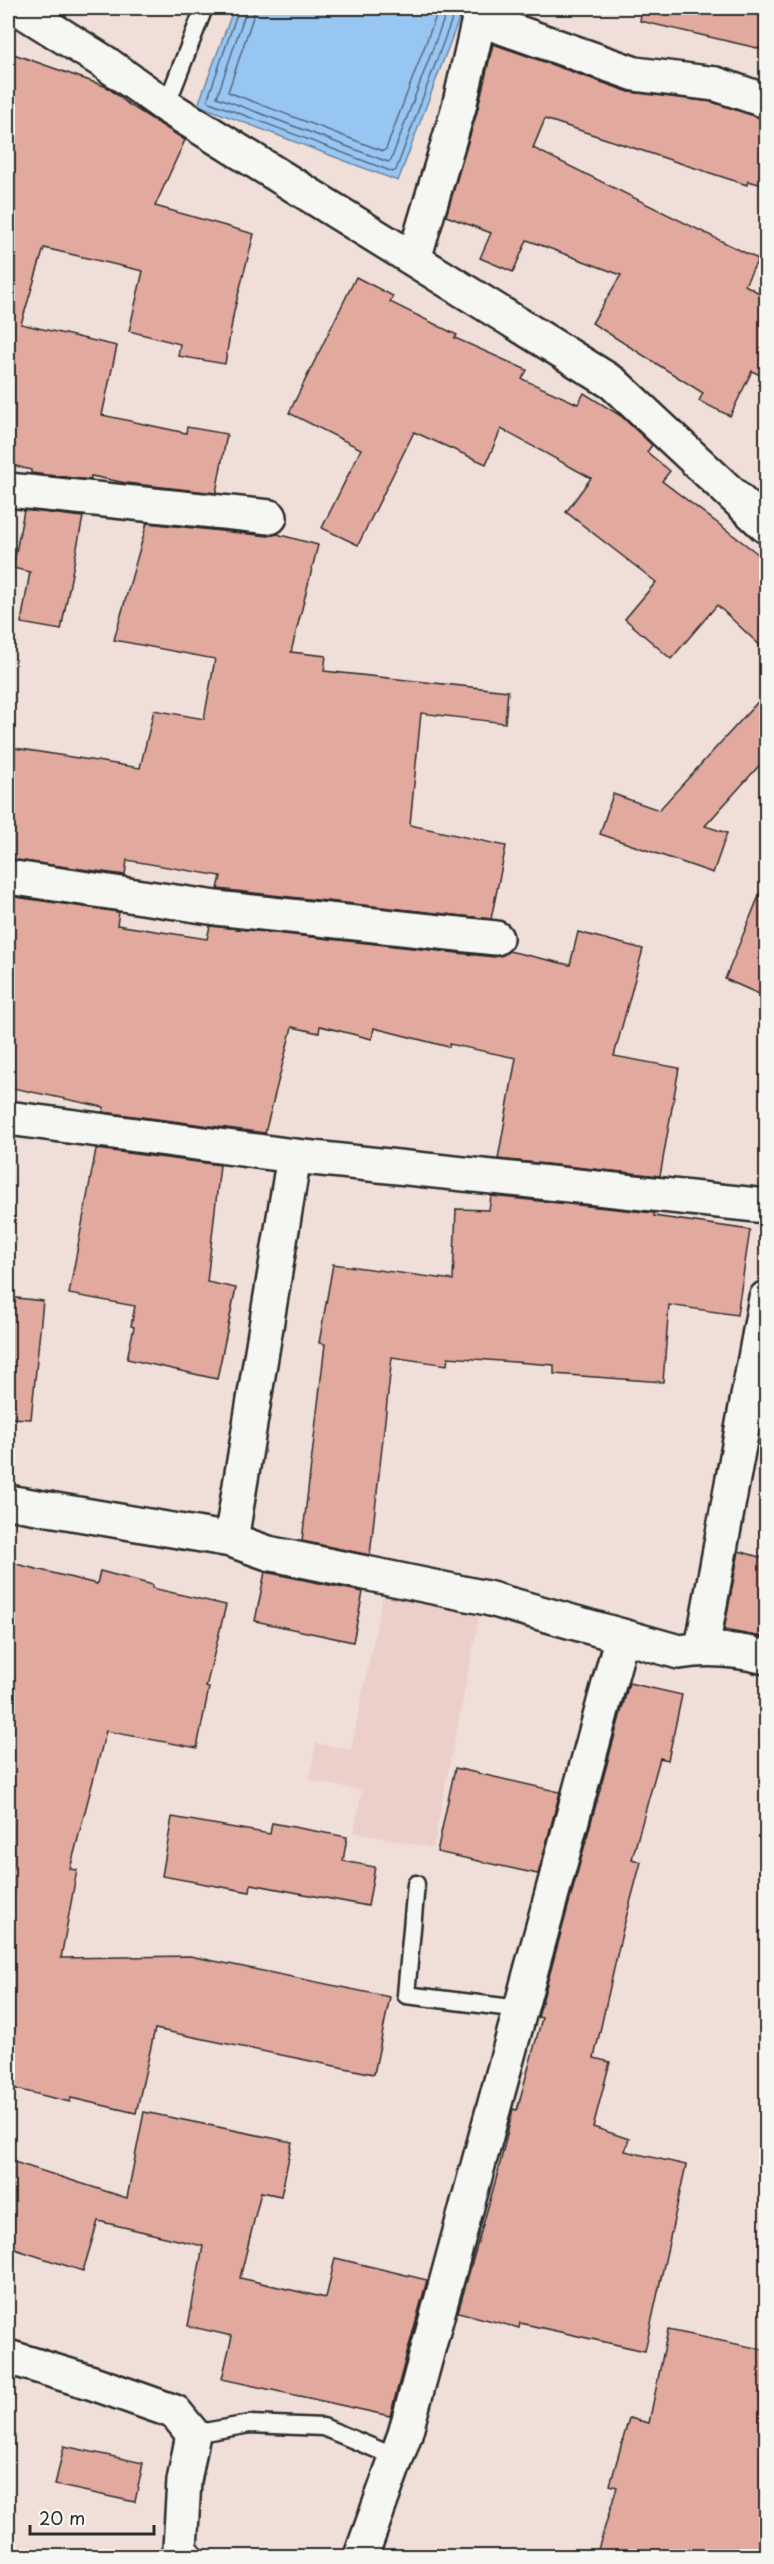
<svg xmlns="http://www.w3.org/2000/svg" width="774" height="2564" font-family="'Playpen Sans',sans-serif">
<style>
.built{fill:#eccfc8}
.water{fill:#98c6f3;stroke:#6c88a3;stroke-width:1.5}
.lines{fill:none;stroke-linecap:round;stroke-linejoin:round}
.shore{stroke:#57697b;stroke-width:1.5}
.building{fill:#e2a99f;stroke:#2b2b2b;stroke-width:1.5}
.service-casing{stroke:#2b2b2b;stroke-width:21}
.minor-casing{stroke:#2b2b2b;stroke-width:38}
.service{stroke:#f6f6f2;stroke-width:16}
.minor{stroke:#f6f6f2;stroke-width:33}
</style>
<rect width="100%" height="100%" fill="#f0dfd9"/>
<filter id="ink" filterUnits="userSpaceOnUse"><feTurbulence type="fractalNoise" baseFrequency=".0167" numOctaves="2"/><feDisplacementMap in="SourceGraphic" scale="12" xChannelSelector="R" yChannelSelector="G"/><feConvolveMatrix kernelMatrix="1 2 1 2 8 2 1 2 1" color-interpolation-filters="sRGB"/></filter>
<g filter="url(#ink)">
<polygon class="built" points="383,1594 480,1614 433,1848 354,1832 362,1791 309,1780 316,1743 351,1750"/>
<polygon class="water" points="234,8 463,8 398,181 198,105"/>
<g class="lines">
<g class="shore">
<polyline points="239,8 207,101 393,172 396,170 456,8"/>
<polyline points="247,8 217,97 388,162 391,160 448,8"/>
<polyline points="256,8 228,92 383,151 386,149 439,8"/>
</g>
</g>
<g class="building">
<polygon points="642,8 766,8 766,50 640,21"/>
<polygon points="493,44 629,92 712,102 766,119 766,186 748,181 747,185 545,119 533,148 758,259 745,285 766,297 766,378 752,371 730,416 699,401 703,393 592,323 621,275 527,240 513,272 480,258 491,233 446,216 477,112"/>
<polygon points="8,52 107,87 128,104 185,140 155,206 254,234 234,311 225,364 178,356 180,344 129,331 143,271 44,248 21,324 117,346 102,415 186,433 187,427 227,434 216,493 126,483 91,476 90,480 31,473 31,470 8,464"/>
<polygon points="356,277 393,296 390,302 457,335 455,338 527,370 522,379 578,404 584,393 621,416 652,445 647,452 670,471 662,481 766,560 766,651 717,605 671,659 625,619 656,582 566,512 591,478 501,429 486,464 414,432 358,545 322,528 361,449 289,413"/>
<polygon points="24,510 83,517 61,630 21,623 30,572 13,568"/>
<polygon points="147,523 268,536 277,534 318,545 291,652 326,656 324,671 508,691 505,723 421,713 410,825 506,846 491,919 218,889 221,876 127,860 125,875 8,859 8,747 140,768 154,710 204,719 215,659 114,640"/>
<polygon points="766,693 766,758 705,826 727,833 713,873 600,834 613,794 659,810"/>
<polygon points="765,881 766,881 766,997 725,979"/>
<polygon points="8,896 119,912 117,925 207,939 210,926 494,957 503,955 509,951 570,965 578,932 643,949 614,1056 679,1068 660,1176 498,1159 516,1058 450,1044 449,1047 374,1028 372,1039 320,1026 319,1033 292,1027 265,1133 103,1112 104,1107 8,1087"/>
<polygon points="96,1149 220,1165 207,1282 236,1288 217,1379 127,1359 134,1327 131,1326 135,1306 69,1294"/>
<polygon points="491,1196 654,1213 654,1216 750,1230 737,1315 669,1305 663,1382 554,1374 554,1365 448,1357 447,1365 392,1357 370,1555 302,1541 325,1344 319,1343 333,1264 453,1280 456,1209 489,1210"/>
<polygon points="8,1297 43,1301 31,1419 8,1418"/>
<polygon points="739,1551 766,1559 766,1620 762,1637 724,1630"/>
<polygon points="8,1562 97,1584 100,1571 153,1585 152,1588 226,1605 206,1687 209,1688 197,1748 106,1731 70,1869 77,1870 61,1958 190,1956 390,1997 374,2074 155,2029 136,2113 71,2098 70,2102 8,2087"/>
<polygon points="265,1572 363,1592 353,1642 255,1621"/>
<polygon points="629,1683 682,1695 668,1760 660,1758 632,1859 641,1862 622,1933 594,2058 610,2062 593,2127 629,2139 625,2151 686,2165 645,2351 520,2323 519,2328 458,2312 498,2172 513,2109 517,2110 542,2018 538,2017"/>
<polygon points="455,1768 560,1792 538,1874 437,1852"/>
<polygon points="172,1817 270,1834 272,1823 347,1837 343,1861 375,1867 368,1906 251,1884 250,1892 162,1876"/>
<polygon points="144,2112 292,2142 281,2196 261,2192 240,2278 326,2298 335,2258 427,2280 390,2416 222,2379 232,2336 188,2326 203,2246 98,2221 83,2271 8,2247 8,2160 127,2198"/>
<polygon points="668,2330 766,2350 766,2556 596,2556 617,2487 610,2485 629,2418 649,2423"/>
<polygon points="64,2446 143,2463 135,2502 55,2485"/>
</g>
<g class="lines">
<g class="service-casing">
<g id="service">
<polyline points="166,106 204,8"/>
<polyline points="416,1884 406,1995 520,2009"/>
<polyline points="193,2434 250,2424 323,2427 398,2458"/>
</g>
</g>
<g class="minor-casing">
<g id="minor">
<polyline points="18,8 104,62 166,106 613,383 766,526"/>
<polyline points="479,19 635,74 716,84 766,101"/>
<polyline points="414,259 459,107 479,19 485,8"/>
<polyline points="8,490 270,517"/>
<polyline points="8,877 216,908 496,938"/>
<polyline points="8,1118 294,1156 231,1540"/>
<polyline points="294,1156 766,1206"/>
<path d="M8 1502 231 1540 268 1553 487 1598 679 1652C709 1647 738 1650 766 1657"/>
<polyline points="702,1648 766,1298"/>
<polyline points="8,2357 93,2383 175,2412 193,2434 184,2481 180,2548 185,2556"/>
<polyline points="361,2556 405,2434 622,1636"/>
</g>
</g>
<use href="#service" class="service"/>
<use href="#minor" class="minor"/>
</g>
</g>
<rect width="774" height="2564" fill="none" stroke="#f6f6f2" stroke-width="30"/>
<rect x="15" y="15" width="744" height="2534" fill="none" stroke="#2b2b2b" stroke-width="2" filter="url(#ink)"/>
<path d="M30 2525v9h124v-9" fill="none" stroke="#2b2b2b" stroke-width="3"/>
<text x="39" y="2525" font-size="18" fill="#2b2b2b" stroke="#f6f6f2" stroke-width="4.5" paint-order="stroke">20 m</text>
</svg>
